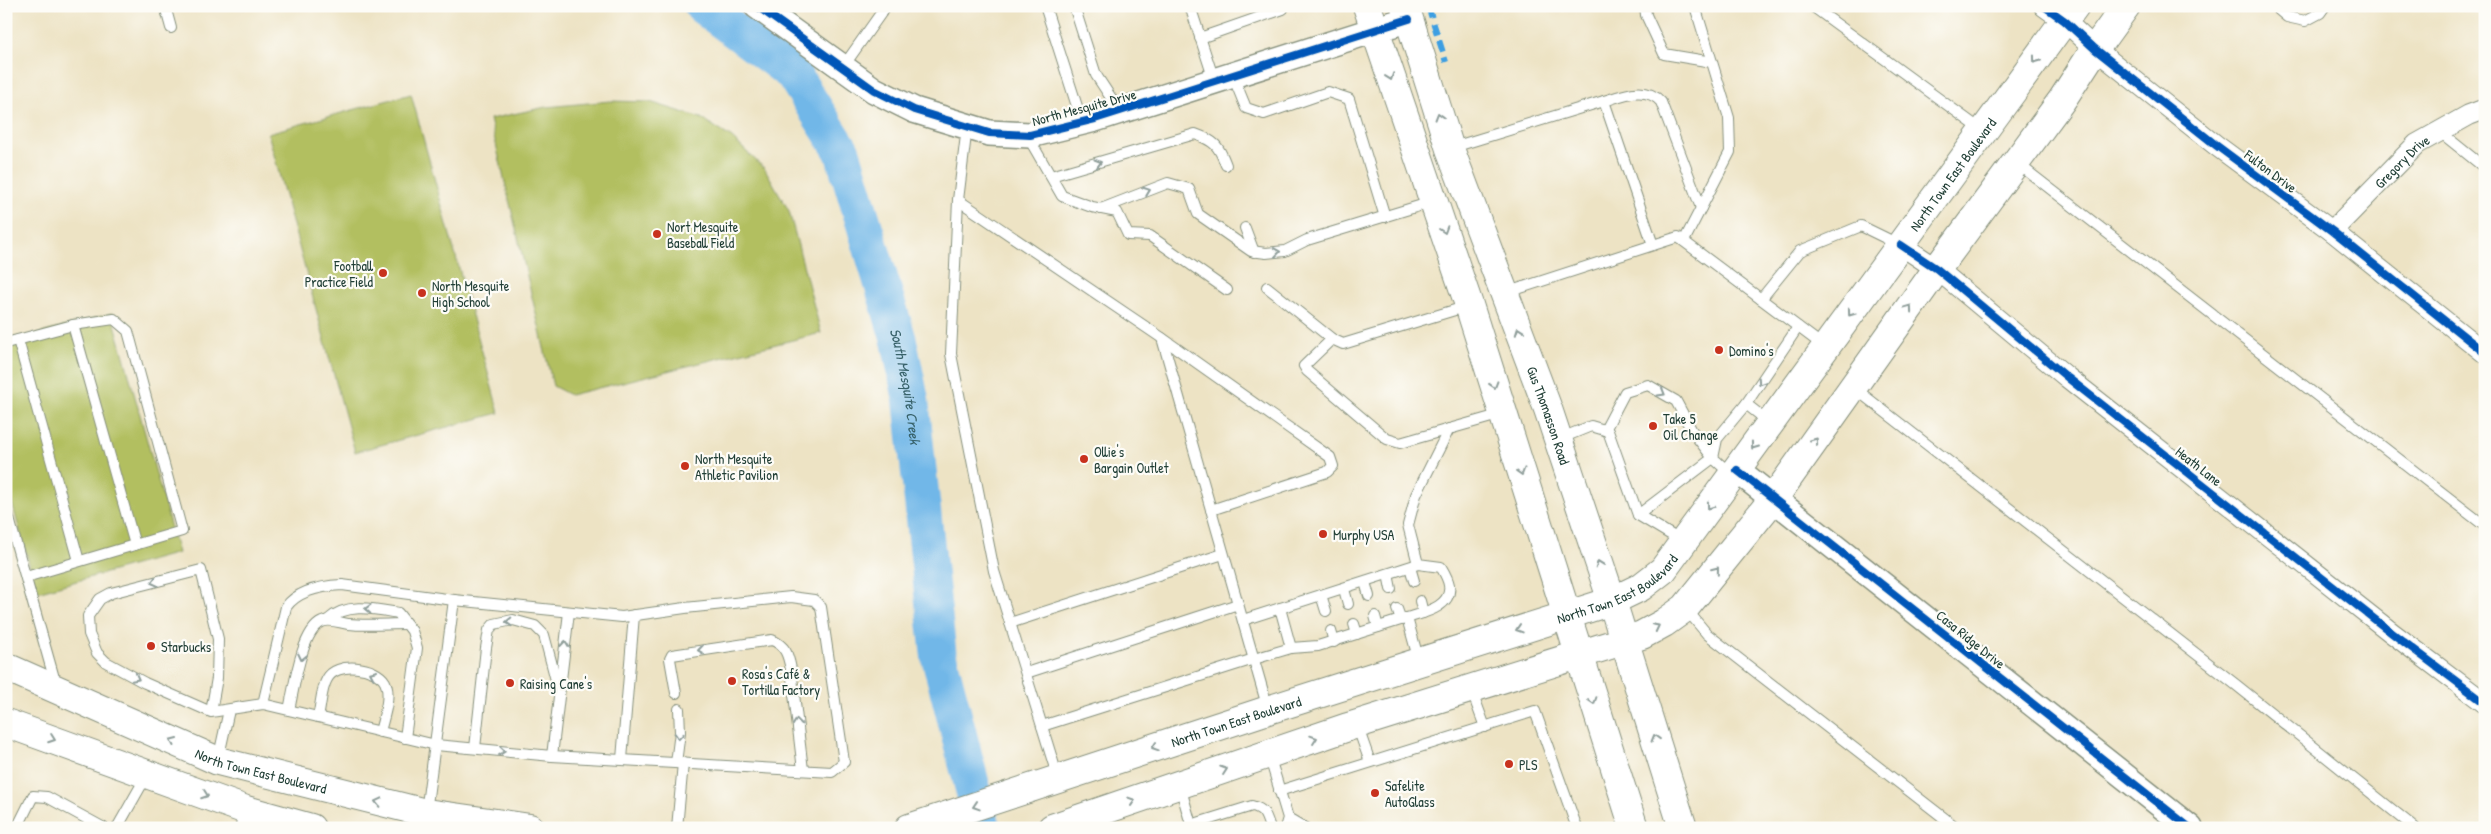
<svg xmlns="http://www.w3.org/2000/svg" width="2491" height="834" font-family="'Patrick Hand',sans-serif">
<style>
.green{fill:#b2bf61;stroke:#687e4a}
.lines{fill:none;stroke-linecap:round;stroke-linejoin:round}
.river{stroke:#71b7e8;stroke-width:36}
.service-casing{stroke:#86907c;stroke-width:12}
.minor-casing{stroke:#86907c;stroke-width:22}
.tertiary-casing{stroke:#86907c;stroke-width:28}
.secondary-casing{stroke:#86907c;stroke-width:30}
.service{stroke:#fff;stroke-width:10}
.minor{stroke:#fff;stroke-width:20}
.tertiary{stroke:#fff;stroke-width:25}
.secondary{stroke:#fff;stroke-width:28}
.quiet{stroke:#3c9ee2;stroke-width:6;stroke-dasharray:12 6;stroke-linecap:butt}
.cycleway-casing{stroke:#fdfcf7;stroke-width:11}
.cycleway{stroke:#0057b8;stroke-width:8}
.oneway{stroke:#8f9e9a}
.poi-dot{fill:#c8321e;stroke:#fdfcf7;stroke-width:2}
.labels{text-anchor:middle;dominant-baseline:central;stroke-width:4.5;stroke-linejoin:round;paint-order:stroke}
.street-label{font-size:14px;fill:#1f3d34;stroke:#fdfcf7}
.poi-label{font-size:14px;fill:#1f3d34;stroke:#fdfcf7;text-anchor:start}
.water-label{font-size:15px;font-style:italic;fill:#38626a;stroke:#fdfcf7}
</style>
<rect width="100%" height="100%" fill="#fdfcf7"/>
<filter id="ink" filterUnits="userSpaceOnUse"><feTurbulence type="fractalNoise" baseFrequency=".02" numOctaves="2"/><feDisplacementMap in="SourceGraphic" scale="10" xChannelSelector="R" yChannelSelector="G"/><feConvolveMatrix kernelMatrix="1 2 1 2 8 2 1 2 1" color-interpolation-filters="sRGB"/></filter>
<filter id="wash" filterUnits="userSpaceOnUse"><feTurbulence type="fractalNoise" baseFrequency=".0096" numOctaves="4" result="noise"/><feDisplacementMap in="SourceGraphic" scale="20" xChannelSelector="R" yChannelSelector="G"/><feGaussianBlur stdDeviation="1.12" result="paint"/><feColorMatrix in="noise" values="0 0 0 0 0 0 0 0 0 0 0 0 0 0 0 0 0 1.4 0 .05"/><feComposite in="paint" operator="in"/></filter>
<g filter="url(#wash)">
<rect width="100%" height="100%" fill="#ede3c4"/>
<g class="green">
<polygon points="411,94 499,413 355,452 268,133"/>
<polygon points="610,101 650,102 701,118 732,138 765,169 789,211 821,333 570,395 553,386 490,119 546,107"/>
<polygon points="112,313 178,553 37,592 6,482 6,343"/>
</g>
<g class="lines">
<path class="river" id="s1" d="M702 6 793 74 842 151 899 341 911 400 939 657 983 828"/>
</g>
</g>
<g filter="url(#ink)">
<g class="lines">
<g class="service-casing">
<g id="service">
<polyline points="165,6 171,28"/>
<polyline points="1045,6 1082,122"/>
<polyline points="1074,6 1096,75 1119,110"/>
<polyline points="1190,6 1214,80"/>
<polyline points="1645,6 1646,15 1664,54 1712,62"/>
<polyline points="1812,6 1983,131"/>
<polyline points="2274,6 2287,17 2305,21 2320,13 2325,6"/>
<polyline points="1200,38 1283,9 1284,6"/>
<polyline points="843,67 886,6"/>
<polyline points="1233,76 1246,108 1264,114 1328,92 1349,99 1385,217"/>
<path d="M1604 101C1623 95 1646 85 1661 102L1701 208"/>
<polyline points="967,127 958,200 1162,338 1330,457 1333,466 1327,472 1211,510"/>
<polyline points="2439,131 2485,168"/>
<polyline points="1027,135 1062,196 1092,207 1117,212 1128,235 1150,236 1227,290"/>
<polyline points="1450,148 1604,101 1653,245"/>
<polyline points="2017,163 2485,526"/>
<path d="M1051 176 1195 134C1215 141 1219 146 1226 165"/>
<polyline points="958,200 951,354 994,571 1058,778"/>
<polyline points="1101,209 1168,183 1189,189 1198,214 1251,251 1266,253 1285,251 1307,240 1432,202"/>
<polyline points="1245,228 1254,252"/>
<polyline points="1684,241 1730,152 1729,118 1695,6"/>
<polyline points="1267,287 1332,339 1343,344 1468,306"/>
<polyline points="1505,293 1678,237 1825,347"/>
<polyline points="1761,299 1800,251 1861,226 1900,245"/>
<polyline points="73,325 135,545"/>
<polyline points="1162,338 1268,709"/>
<polyline points="1332,339 1304,366 1307,371 1387,439 1400,443 1502,414"/>
<polyline points="18,340 79,561"/>
<polyline points="6,343 73,325 114,319 128,331 182,531 26,577"/>
<polyline points="1853,387 2235,684 2415,828"/>
<polyline points="1746,404 1769,422"/>
<polyline points="1605,430 1625,392 1648,385 1676,401 1692,431 1713,458 1638,515"/>
<polyline points="1559,439 1591,426 1608,431 1638,515 1683,542"/>
<polyline points="1732,475 1713,458 1717,439 1746,404 1798,327"/>
<polyline points="6,508 56,685"/>
<polyline points="1410,567 1414,581"/>
<polyline points="1388,574 1391,589"/>
<polyline points="1365,582 1369,596"/>
<polyline points="1344,589 1348,604"/>
<polyline points="1321,595 1326,611"/>
<polyline points="1420,601 1423,613"/>
<polyline points="1280,608 1291,648"/>
<polyline points="1397,609 1401,620"/>
<polyline points="1686,609 1707,634 1957,828"/>
<polyline points="1375,616 1378,627"/>
<path d="M1407 618C1422 613 1453 607 1449 585 1448 579 1444 572 1441 567L1418 564 1408 525 1416 495 1449 429"/>
<path d="M328 620C347 602 375 609 398 613L412 631 417 648 405 738"/>
<polyline points="1243,620 1418,564"/>
<polyline points="1010,623 1223,554"/>
<polyline points="1354,624 1357,634"/>
<polyline points="1331,631 1334,642"/>
<polyline points="1026,673 1238,604"/>
<polyline points="1471,689 1485,727"/>
<path d="M676 693 670 659 672 655 772 640C786 646 788 655 791 669L803 770"/>
<path d="M263 704 286 607C298 590 322 586 342 585L454 600"/>
<path d="M289 710C294 689 301 631 322 622 330 618 340 623 348 624 367 626 387 624 406 624"/>
<polyline points="211,712 217,678 218,639 201,570 111,593 100,599 88,616 89,634 97,653 106,662 145,683 211,712 263,704 436,745 552,756 569,612"/>
<path d="M318 717C321 706 321 689 327 679 336 661 376 666 385 682 392 696 383 718 380 732"/>
<polyline points="1357,725 1370,762"/>
<polyline points="1042,726 1254,659 1291,648 1318,646 1407,618 1419,661"/>
<polyline points="475,748 486,648 489,630 494,624 513,620 535,626 544,635 557,684"/>
<polyline points="1269,755 1288,818 1285,828"/>
<polyline points="622,759 634,615"/>
<polyline points="218,760 229,710"/>
<polyline points="676,763 680,732 679,709"/>
<polyline points="1180,786 1192,828"/>
<polyline points="1279,791 1535,711 1577,828"/>
<polyline points="426,812 454,600 622,617 685,608 791,597 814,600 821,607 842,748 844,762 832,772 552,756"/>
<polyline points="1288,818 1305,828"/>
<path d="M1191 825 1252 806C1265 809 1266 816 1270 828"/>
<polyline points="17,828 33,796 47,797 104,828"/>
<polyline points="117,828 147,775"/>
<polyline points="240,828 246,811"/>
<polyline points="677,828 683,763"/>
</g>
</g>
<g class="minor-casing">
<g id="minor">
<polyline points="2044,6 2065,21 2095,49 2217,146 2332,231 2485,353"/>
<path id="s2" d="M2332 231 2417 144 2469 115 2485 109"/>
<polyline points="1901,245 1937,269 2068,378 2392,633 2485,703"/>
</g>
</g>
<g class="tertiary-casing">
<g id="tertiary">
<polyline points="757,6 874,90 914,110 989,133 1030,135 1095,119 1409,19"/>
<polyline points="1737,470 2190,828"/>
</g>
</g>
<g class="secondary-casing">
<g id="secondary">
<polyline points="1367,6 1469,305 1634,828"/>
<path id="s3" d="M1405 6 1450 149 1548 409 1612 601 1683 828"/>
<path id="s4" d="M6 667 218 761 426 813 530 828"/>
<polyline points="6,723 246,810 311,828"/>
<path id="s5" d="M909 828 1268 710 1612 601 1641 587 1663 570 2075 6"/>
<polyline points="1052,828 1348,727 1642,635 1664,623 1685,608 1774,498 1937,269 2062,100 2095,49 2126,6"/>
</g>
</g>
<use href="#service" class="service"/>
<use href="#minor" class="minor"/>
<use href="#tertiary" class="tertiary"/>
<use href="#secondary" class="secondary"/>
<polyline class="quiet" points="1428,6 1446,62"/>
<g class="cycleway-casing">
<g id="cycleway">
<polyline points="757,6 874,90 914,110 989,133 1030,135 1095,119 1409,19"/>
<polyline points="2044,6 2065,21 2095,49 2217,146 2332,231 2485,353"/>
<polyline points="1901,245 1937,269 2068,378 2392,633 2485,703"/>
<polyline points="1737,470 2190,828"/>
</g>
</g>
<use href="#cycleway" class="cycleway"/>
</g>
<defs><path id="oneway-chevron" d="M-2-3.5L2.5 0L-2 3.5" fill="none" stroke-width="1.6" stroke-linecap="round" stroke-linejoin="round" transform="scale(1.25)"/></defs>
<g class="oneway">
<use href="#oneway-chevron" transform="translate(2036 60) rotate(126)"/>
<use href="#oneway-chevron" transform="translate(1390 77) rotate(70)"/>
<use href="#oneway-chevron" transform="translate(1439 116) rotate(-107)"/>
<use href="#oneway-chevron" transform="translate(1098 163) rotate(-16)"/>
<use href="#oneway-chevron" transform="translate(1147 191) rotate(-21)"/>
<use href="#oneway-chevron" transform="translate(1444 230) rotate(72)"/>
<use href="#oneway-chevron" transform="translate(1277 252) rotate(-8)"/>
<use href="#oneway-chevron" transform="translate(1909 308) rotate(-55)"/>
<use href="#oneway-chevron" transform="translate(1851 313) rotate(126)"/>
<use href="#oneway-chevron" transform="translate(1519 331) rotate(-110)"/>
<use href="#oneway-chevron" transform="translate(1761 382) rotate(124)"/>
<use href="#oneway-chevron" transform="translate(1494 385) rotate(73)"/>
<use href="#oneway-chevron" transform="translate(1662 393) rotate(30)"/>
<use href="#oneway-chevron" transform="translate(1815 441) rotate(-55)"/>
<use href="#oneway-chevron" transform="translate(1754 446) rotate(126)"/>
<use href="#oneway-chevron" transform="translate(1521 472) rotate(73)"/>
<use href="#oneway-chevron" transform="translate(1710 506) rotate(126)"/>
<use href="#oneway-chevron" transform="translate(1599 564) rotate(-109)"/>
<use href="#oneway-chevron" transform="translate(1716 570) rotate(-51)"/>
<use href="#oneway-chevron" transform="translate(154 582) rotate(166)"/>
<use href="#oneway-chevron" transform="translate(368 609) rotate(-178)"/>
<use href="#oneway-chevron" transform="translate(509 622) rotate(178)"/>
<use href="#oneway-chevron" transform="translate(1656 627) rotate(-27)"/>
<use href="#oneway-chevron" transform="translate(1519 629) rotate(162)"/>
<use href="#oneway-chevron" transform="translate(565 644) rotate(-83)"/>
<use href="#oneway-chevron" transform="translate(701 650) rotate(172)"/>
<use href="#oneway-chevron" transform="translate(302 657) rotate(103)"/>
<use href="#oneway-chevron" transform="translate(373 674) rotate(-156)"/>
<use href="#oneway-chevron" transform="translate(136 678) rotate(28)"/>
<use href="#oneway-chevron" transform="translate(1593 701) rotate(72)"/>
<use href="#oneway-chevron" transform="translate(797 722) rotate(-97)"/>
<use href="#oneway-chevron" transform="translate(679 736) rotate(94)"/>
<use href="#oneway-chevron" transform="translate(1655 738) rotate(-107)"/>
<use href="#oneway-chevron" transform="translate(52 739) rotate(20)"/>
<use href="#oneway-chevron" transform="translate(1314 739) rotate(-19)"/>
<use href="#oneway-chevron" transform="translate(173 741) rotate(-156)"/>
<use href="#oneway-chevron" transform="translate(1155 747) rotate(162)"/>
<use href="#oneway-chevron" transform="translate(502 751) rotate(6)"/>
<use href="#oneway-chevron" transform="translate(1224 770) rotate(-19)"/>
<use href="#oneway-chevron" transform="translate(205 795) rotate(20)"/>
<use href="#oneway-chevron" transform="translate(1132 801) rotate(-18)"/>
<use href="#oneway-chevron" transform="translate(378 802) rotate(-167)"/>
<use href="#oneway-chevron" transform="translate(976 806) rotate(162)"/>
</g>
</g>
<g class="poi-dot">
<circle cx="657" cy="234" r="5"/>
<circle cx="383" cy="273" r="5"/>
<circle cx="422" cy="293" r="5"/>
<circle cx="1719" cy="350" r="5"/>
<circle cx="1653" cy="426" r="5"/>
<circle cx="1084" cy="459" r="5"/>
<circle cx="685" cy="466" r="5"/>
<circle cx="1323" cy="534" r="5"/>
<circle cx="151" cy="646" r="5"/>
<circle cx="732" cy="681" r="5"/>
<circle cx="510" cy="683" r="5"/>
<circle cx="1509" cy="764" r="5"/>
<circle cx="1375" cy="793" r="5"/>
</g>
<g class="labels">
<g class="street-label">
<text transform="translate(1084 107) rotate(-15)">North Mesquite Drive</text>
<text stroke="none"><textPath href="#s2" startOffset="99">Gregory Drive</textPath></text>
<text transform="translate(2271 171) rotate(37)">Fulton Drive</text>
<text stroke="none"><textPath href="#s5" startOffset="1289">North Town East Boulevard</textPath></text>
<text stroke="none"><textPath href="#s3" startOffset="434">Gus Thomasson Road</textPath></text>
<text transform="translate(2199 466) rotate(38)">Heath Lane</text>
<text stroke="none"><textPath href="#s5" startOffset="749">North Town East Boulevard</textPath></text>
<text transform="translate(1971 639) rotate(39)">Casa Ridge Drive</text>
<text stroke="none"><textPath href="#s5" startOffset="344">North Town East Boulevard</textPath></text>
<text stroke="none"><textPath href="#s4" startOffset="276">North Town East Boulevard</textPath></text>
</g>
<g class="poi-label">
<text x="667" y="226">Nort Mesquite<tspan x="667" dy="16">Baseball Field</tspan></text>
<text x="373" y="265" text-anchor="end">Football<tspan x="373" dy="16">Practice Field</tspan></text>
<text x="432" y="285">North Mesquite<tspan x="432" dy="16">High School</tspan></text>
<text x="1729" y="350">Domino's</text>
<text x="1663" y="418">Take 5<tspan x="1663" dy="16">Oil Change</tspan></text>
<text x="1094" y="451">Ollie's<tspan x="1094" dy="16">Bargain Outlet</tspan></text>
<text x="695" y="458">North Mesquite<tspan x="695" dy="16">Athletic Pavilion</tspan></text>
<text x="1333" y="534">Murphy USA</text>
<text x="161" y="646">Starbucks</text>
<text x="742" y="673">Rosa's Café &amp;<tspan x="742" dy="16">Tortilla Factory</tspan></text>
<text x="520" y="683">Raising Cane's</text>
<text x="1519" y="764">PLS</text>
<text x="1385" y="785">Safelite<tspan x="1385" dy="16">AutoGlass</tspan></text>
</g>
<g class="water-label">
<text stroke="none"><textPath href="#s1" startOffset="449">South Mesquite Creek</textPath></text>
</g>
</g>
<rect width="2491" height="834" fill="none" stroke="#fdfcf7" stroke-width="25"/>
</svg>
